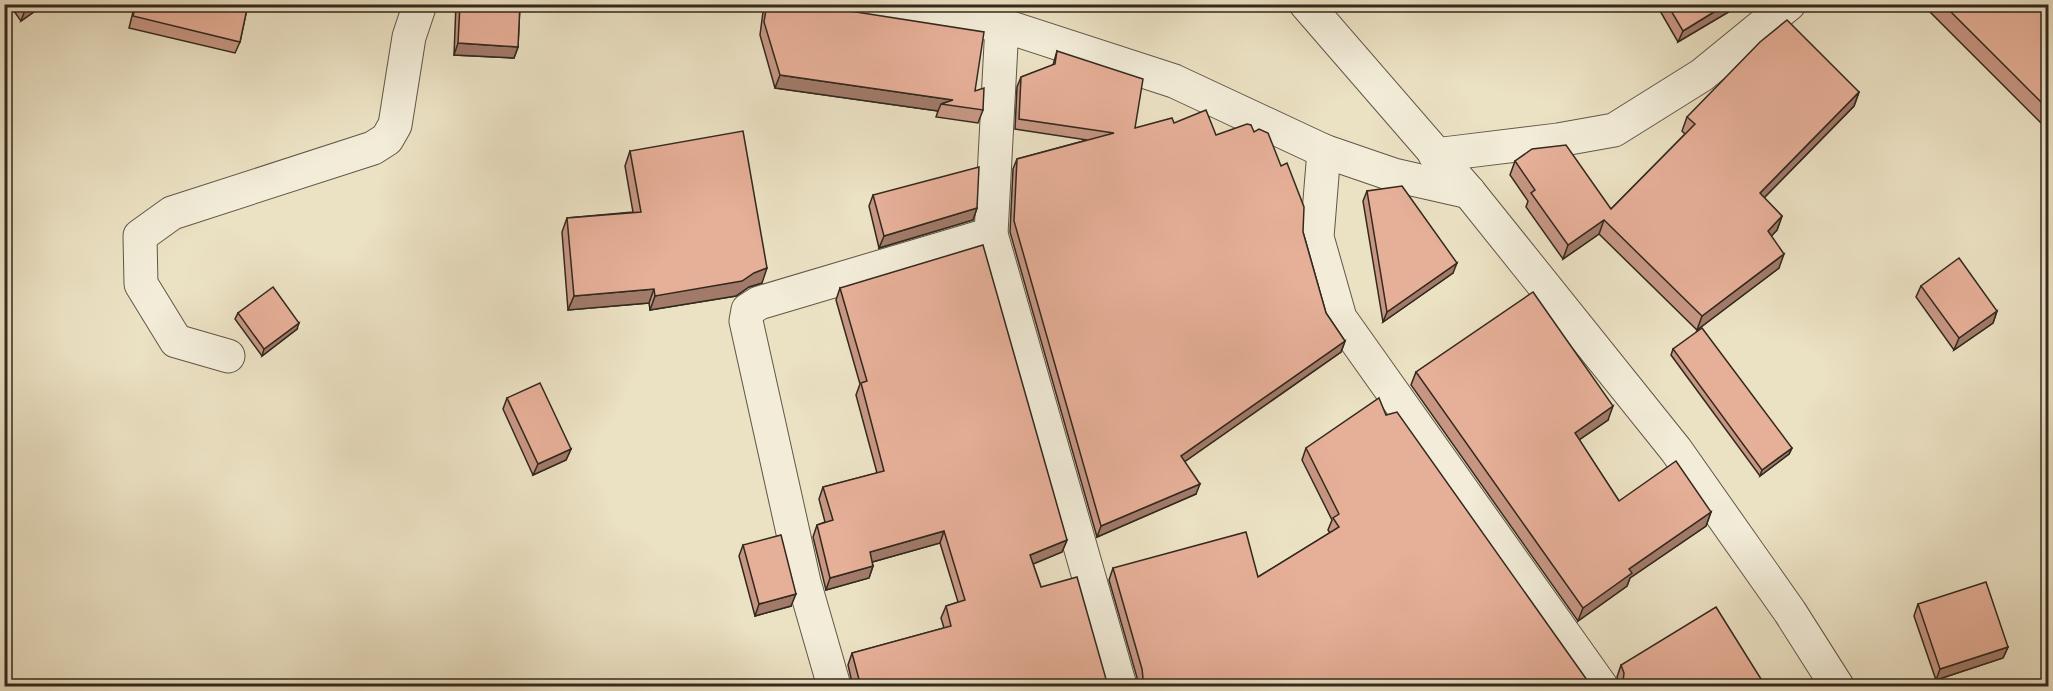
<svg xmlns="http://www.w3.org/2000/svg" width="2053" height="691" font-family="'IM FELL Double Pica',serif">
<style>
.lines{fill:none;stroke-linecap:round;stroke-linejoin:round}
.minor-casing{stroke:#615747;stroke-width:35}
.minor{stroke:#f2ecd8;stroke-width:33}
.wall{fill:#c69683;stroke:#33291e;stroke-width:1.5}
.shaded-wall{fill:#a17a6a;stroke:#33291e;stroke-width:1.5}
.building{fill:#e6af98;stroke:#33291e;stroke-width:1.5}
</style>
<rect width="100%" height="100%" fill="#ebe1c3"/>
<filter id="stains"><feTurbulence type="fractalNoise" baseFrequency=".00333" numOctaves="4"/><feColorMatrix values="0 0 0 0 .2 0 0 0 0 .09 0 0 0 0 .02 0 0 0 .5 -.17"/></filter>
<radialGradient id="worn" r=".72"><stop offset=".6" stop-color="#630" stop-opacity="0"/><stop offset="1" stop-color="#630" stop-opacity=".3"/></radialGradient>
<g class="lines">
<g class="minor-casing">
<g id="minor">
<polyline points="835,4 1002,25 1174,81 1324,151 1394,175 1469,192"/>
<polyline points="1306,4 1469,192 1676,450 1790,612 1837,686"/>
<polyline points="1002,25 991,234 1120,686"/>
<polyline points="1324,151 1317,237 1340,318 1601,686"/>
<polyline points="1435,155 1558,140 1614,130 1702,75 1789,4"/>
<polyline points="228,356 176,341 141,284 140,236 172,213 373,148 387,139 395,125 409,37 420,4"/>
<polyline points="834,686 804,582 746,321 748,310 759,303 991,234"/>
</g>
</g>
<use href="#minor" class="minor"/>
</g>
<g class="wall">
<polygon points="9,4 45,4 21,21"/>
<polygon points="135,4 248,4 240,42 235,53 129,28"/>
<polygon points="456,4 520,4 518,47 514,58 454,55"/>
<polygon points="764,4 827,4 975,91 983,110 978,123 936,117 938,111 775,88 760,35"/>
<polygon points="1656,4 1742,4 1678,42"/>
<polygon points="1922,4 2049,4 2049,131"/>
<polygon points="1057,51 1135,128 1174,123 1216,135 1303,232 1326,313 1345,341 1341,352 1184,462 1196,494 1097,537 1010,232 1013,169 1017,159 1087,140 1015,129 1017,87 1021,77 1053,65"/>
<polygon points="1859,92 1854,106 1764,198 1782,216 1777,230 1771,236 1779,268 1697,330 1599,234 1563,259 1526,207 1528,201 1510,175 1515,161 1611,209 1685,134 1682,131 1687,117"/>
<polygon points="630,151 762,283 749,287 736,296 650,310 649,303 568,310 562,232 567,218 633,212 625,166"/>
<polygon points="1367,191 1453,273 1383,322 1363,201"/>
<polygon points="873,195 977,208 973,220 879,248 869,206"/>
<polygon points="1921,286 1997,311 1993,323 1954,350 1916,297"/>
<polygon points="840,288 1067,540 1062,552 1033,564 1041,587 1111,687 853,687 848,665 852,653 944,628 941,618 946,606 958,602 940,543 872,562 873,566 869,578 826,590 813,537 817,525 825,522 819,499 823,487 877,473 856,395 860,384 836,300"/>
<polygon points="238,313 297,329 262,356 235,319"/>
<polygon points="1673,349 1792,448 1789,454 1760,476 1671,355"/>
<polygon points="1416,372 1608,420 1579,440 1619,501 1711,512 1706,526 1630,578 1627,586 1578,621 1411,385"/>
<polygon points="507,398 571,449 566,460 533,475 503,409"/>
<polygon points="1386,415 1590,685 1138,687 1138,681 1109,580 1113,568 1258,577 1330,533 1328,530 1332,520 1302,460 1306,448"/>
<polygon points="2049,484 2049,500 2043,492 2046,486"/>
<polygon points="743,545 791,606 755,616 739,556"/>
<polygon points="1918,604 2008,647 2003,658 1936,680 1914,616"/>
<polygon points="1621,665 1766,687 1620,685 1617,677"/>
</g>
<g class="shaded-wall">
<polygon points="32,4 45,4 21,21 25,10"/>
<polygon points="1727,4 1742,4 1678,42 1683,31"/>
<polygon points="458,43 518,47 514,58 454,55"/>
<polygon points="780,75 953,100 941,104 938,111 775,88"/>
<polygon points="1859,92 1854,106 1755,207 1760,193"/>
<polygon points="977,208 973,220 879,248 884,236"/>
<polygon points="1782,216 1777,230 1763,245 1768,231"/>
<polygon points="1604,220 1599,234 1563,259 1568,245"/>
<polygon points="1784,254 1779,268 1697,330 1702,316"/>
<polygon points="1457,263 1453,273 1383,322 1387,312"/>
<polygon points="767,268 762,283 749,287 736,296 650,310 655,296"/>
<polygon points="654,289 649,303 568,310 574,296"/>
<polygon points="1997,311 1993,323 1954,350 1959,338"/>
<polygon points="299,323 297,329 262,356 264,349"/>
<polygon points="1345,341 1341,352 1177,467 1181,456"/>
<polygon points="1613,406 1608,420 1570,446 1575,433"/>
<polygon points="1792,448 1789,454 1760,476 1762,470"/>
<polygon points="571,449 566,460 533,475 538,464"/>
<polygon points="1200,484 1196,494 1097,537 1101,526"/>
<polygon points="1711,512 1706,526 1630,578 1627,586 1578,621 1583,608 1629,569"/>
<polygon points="944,531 940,543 865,564 870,552"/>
<polygon points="1067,540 1062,552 1026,567 1030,555"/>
<polygon points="873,566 869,578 826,590 830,578"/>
<polygon points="796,594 791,606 755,616 759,604"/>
<polygon points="2008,647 2003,658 1936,680 1940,669"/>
</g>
<g class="building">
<polygon points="21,4 32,4 25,10"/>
<polygon points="136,4 248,4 240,42 133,16"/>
<polygon points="460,4 520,4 518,47 458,43"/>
<polygon points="767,4 827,4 837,9 984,32 975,91 984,88 983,110 941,104 953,100 780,75 764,22"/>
<polygon points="1667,4 1727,4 1683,31"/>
<polygon points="1943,4 2049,4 2049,110"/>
<polygon points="1787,20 1859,92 1760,193 1782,216 1768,231 1784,254 1702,316 1604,220 1568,245 1531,193 1535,190 1515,161 1532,149 1566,145 1611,209 1695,124 1687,117 1760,42"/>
<polygon points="1057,51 1143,79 1135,128 1172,118 1174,123 1206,110 1216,135 1247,124 1251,125 1254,132 1259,129 1268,133 1281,166 1287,163 1304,207 1303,232 1326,313 1345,341 1181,456 1200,484 1101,526 1014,221 1017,159 1114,133 1019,119 1021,77 1055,64"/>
<polygon points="743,131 767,268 754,273 742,281 655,296 654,289 574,296 567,218 641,212 630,151"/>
<polygon points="979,167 977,208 884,236 873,195"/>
<polygon points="1402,186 1457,263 1387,312 1367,191"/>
<polygon points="983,245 1067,540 1030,555 1041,587 1077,577 1106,679 1111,687 861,687 852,653 951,626 946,606 965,600 944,531 870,552 873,566 830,578 817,525 833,520 823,487 884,471 861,383 867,381 840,288"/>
<polygon points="1959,258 1997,311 1959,338 1921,286"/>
<polygon points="273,287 299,323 264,349 238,313"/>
<polygon points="1533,292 1613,406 1575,433 1619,501 1676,461 1711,512 1629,569 1632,573 1583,608 1416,372"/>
<polygon points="1702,328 1792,448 1762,470 1673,349"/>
<polygon points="540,383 571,449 538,464 507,398"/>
<polygon points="1379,398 1386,415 1397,412 1592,687 1138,687 1143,678 1142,669 1113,568 1246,532 1258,577 1339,527 1333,518 1339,514 1306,448"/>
<polygon points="781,535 796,594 759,604 743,545"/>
<polygon points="1986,582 2008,647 1940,669 1918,604"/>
<polygon points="1716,607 1766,687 1618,687 1623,681 1624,673 1621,665"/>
</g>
<rect width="2053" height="691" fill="none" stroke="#ebe1c3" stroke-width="24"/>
<rect x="6" y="6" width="2041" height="679" fill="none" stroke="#33291e" stroke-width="3"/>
<rect x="12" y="12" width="2029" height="667" fill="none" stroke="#33291e" stroke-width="1.5"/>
<rect width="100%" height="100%" filter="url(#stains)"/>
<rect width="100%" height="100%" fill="url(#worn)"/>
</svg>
